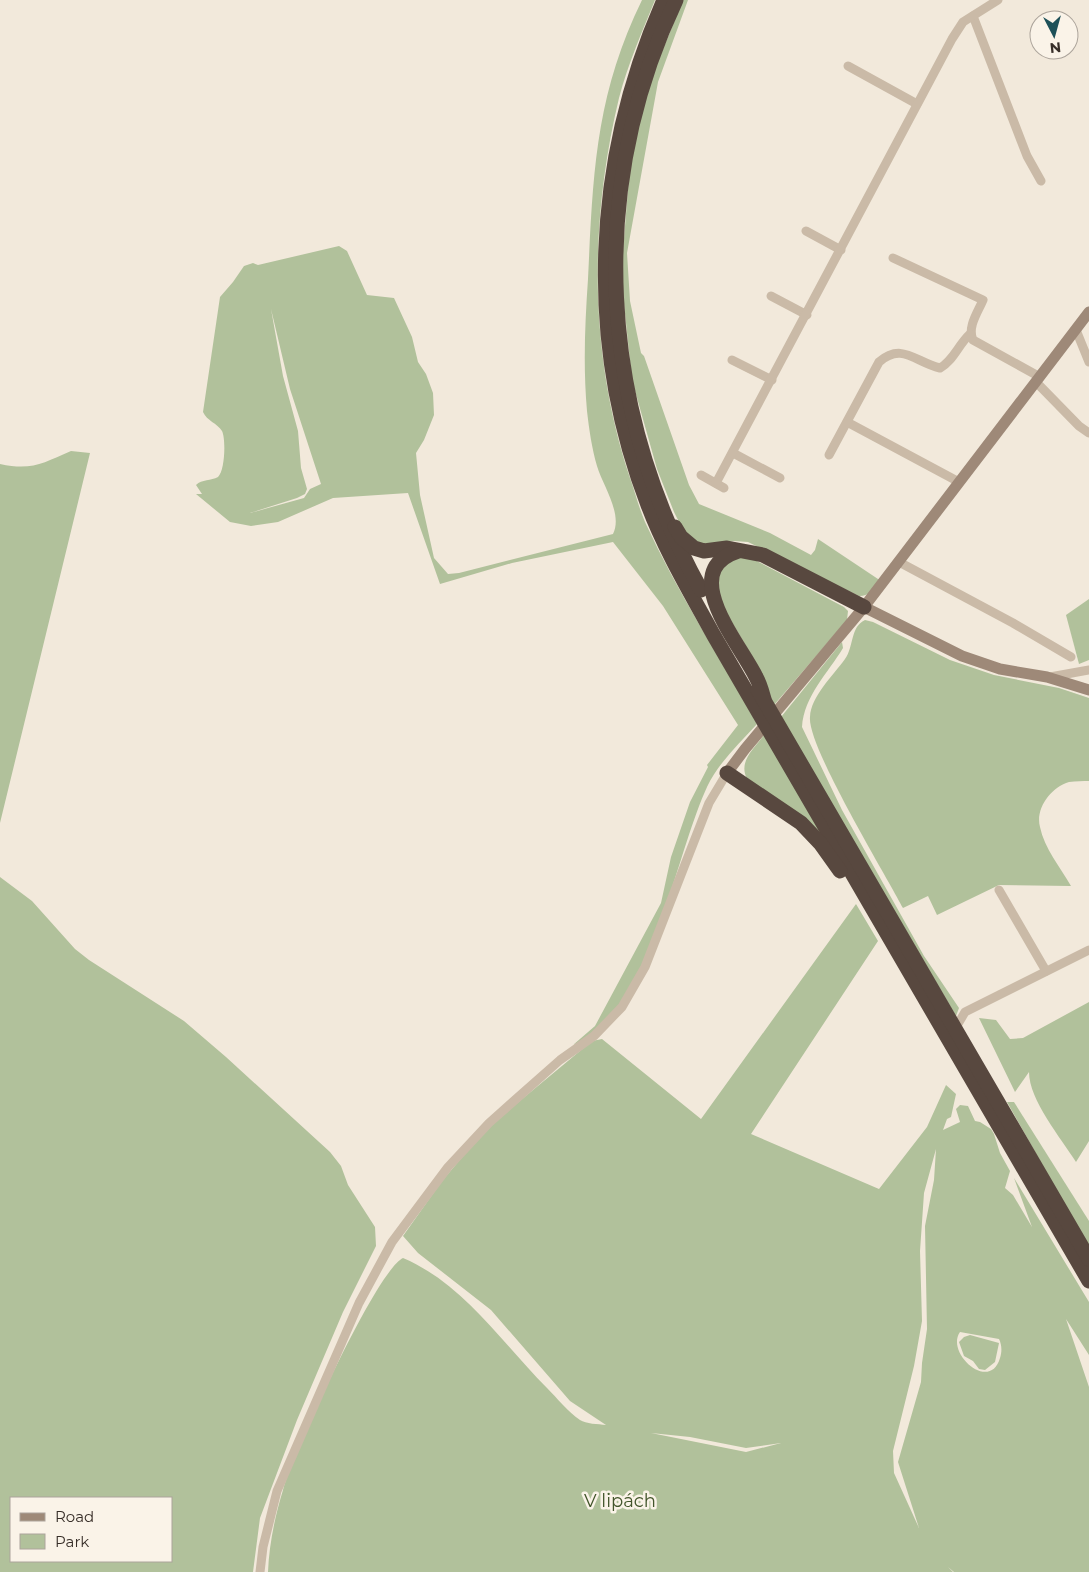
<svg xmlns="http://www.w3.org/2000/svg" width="1089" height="1572" font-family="Montserrat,sans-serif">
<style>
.green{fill:#b1c19b;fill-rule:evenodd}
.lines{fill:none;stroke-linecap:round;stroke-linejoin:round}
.street{stroke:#cabaa7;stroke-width:9}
.secondary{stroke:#9e8978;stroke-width:11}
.highway{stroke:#58483f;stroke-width:15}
.labels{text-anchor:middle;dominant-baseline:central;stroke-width:5;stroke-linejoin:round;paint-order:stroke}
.park-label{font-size:18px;fill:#42552b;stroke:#faf3e8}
</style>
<rect width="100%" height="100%" fill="#f2e9db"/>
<g class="green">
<path d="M642 0H655C642 32 628 64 619 98 589 223 589 355 630 478 635 492 639 508 645 522 677 592 720 657 757 724 740 743 718 763 707 787 673 861 653 1009 573 1045L595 1026 661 903 671 857 690 802 708 767 707 765 738 725 663 606 613 542 512 563 440 584 408 493 333 498 278 522 251 526 230 522 196 494H202L196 485C202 479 211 481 218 477 225 471 226 439 222 431 217 423 207 421 203 412L220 297 233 282 244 266 253 263 258 265 339 246 347 251 367 295 394 298 412 337 418 362 426 374 433 393 434 415 424 440 416 453 420 495 434 558 448 574 459 573 613 534C623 514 603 486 597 466 592 449 589 429 587 411 583 366 585 323 588 279 593 175 595 96 642 0ZM271 309 290 389 321 484 310 489 304 498 250 513 297 498 305 494 307 489 301 468 298 431 283 376Z"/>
<path d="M683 0H688L658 82 627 253 630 301 641 353 644 356 689 485 699 504 770 533 811 555 815 550 818 539 881 581C874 589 870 596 859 596L748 542 734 541 700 546 684 532 674 512 657 469 632 380 621 275 630 165 646 91Z"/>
<path d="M71 451 90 453 0 823V464C32 471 43 463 71 451Z"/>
<polygon points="736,556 753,559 844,607 848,611 847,620 774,705 760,670 716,595 716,568"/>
<polygon points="1089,599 1089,660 1079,664 1066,615"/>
<path d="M865 620 873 622 950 660 994 675 1059 688 1089 698V781C1083 781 1076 781 1069 782 1051 787 1035 809 1040 827 1044 848 1061 868 1071 886L999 885 937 915 928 896 903 908C886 875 807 746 810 717 811 696 833 676 845 659 854 647 850 627 865 620Z"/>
<path d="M842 642 843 648C828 673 804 696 802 727L842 810 924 956 959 1008 956 1016 781 717Z"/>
<path d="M764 735 823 836 747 779C738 761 754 749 764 735Z"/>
<path d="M0 877 32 901 75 949 89 960 184 1021 226 1057 330 1152 341 1166 348 1185 375 1227 376 1246 343 1312 297 1420 260 1518 253 1572H0ZM11 1498H171V1561H11Z"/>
<path d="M856 904 878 941 751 1134 879 1189 927 1127 946 1085 956 1094 951 1117 947 1119 943 1130 960 1122 956 1109 960 1105 968 1106 975 1121 980 1122 991 1129 994 1134 1000 1153 1010 1171 1005 1188 1013 1195 1032 1227 1014 1178 1089 1302V1355L1066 1319 1089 1387V1572H954L948 1567 953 1572H268C269 1545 275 1516 283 1490 293 1454 376 1271 403 1258 464 1284 501 1342 547 1388 557 1398 568 1412 580 1420 586 1424 598 1424 606 1425L570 1401 491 1310 418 1253 403 1236 442 1181 486 1129 592 1041 602 1039 701 1119ZM936 1149 934 1180 925 1226 927 1329 922 1363 921 1382 898 1462 919 1528 894 1473 893 1451 914 1366 922 1321 920 1251 924 1193ZM960 1332 999 1339C1002 1345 1002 1352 1000 1358 990 1393 945 1353 960 1332ZM651 1433 690 1437 746 1448 781 1443 746 1452Z"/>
<path d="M1089 1002V1141L1076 1162C1061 1138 1029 1100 1029 1072L1015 1092 979 1018 996 1020 1010 1039 1023 1038Z"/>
<polygon points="1007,1102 1014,1102 1089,1221 1089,1248"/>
<polygon points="970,1335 999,1343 995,1362 985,1370 979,1369 973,1361 964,1356 959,1342 964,1337"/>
</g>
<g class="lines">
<g class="street">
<polyline points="973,16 1027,156 1041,181"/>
<polyline points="848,66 917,104"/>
<polyline points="806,231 841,250"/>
<path d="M893 258 983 300C978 312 967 327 973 340L1040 377"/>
<polyline points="771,296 807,315"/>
<polyline points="1076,330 1089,362"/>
<polyline points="732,360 772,380"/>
<polyline points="1036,382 1079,426 1089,433"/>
<polyline points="847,422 959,482"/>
<polyline points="733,453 780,478"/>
<path d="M829 455 879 362C902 342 915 362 940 368 954 360 958 345 970 334"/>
<polyline points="701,475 724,488"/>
<polyline points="716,483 952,39 963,22 998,0"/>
<polyline points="899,562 1013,623 1071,657"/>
<polyline points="1050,677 1089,670"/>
<polyline points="999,890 1046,971"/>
<polyline points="955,1029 965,1012 1089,950"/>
<polyline points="260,1572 263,1547 277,1491 359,1303 392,1242 448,1167 489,1123 560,1060 594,1036 622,1007 645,967 709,803 727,773"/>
</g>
<g class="secondary">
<polyline points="864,607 962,656 1000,669 1047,677 1089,690"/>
<polyline points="727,773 745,749 864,607 1089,312"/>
</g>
<g class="highway">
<path d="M664 0C593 161 585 341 648 505 665 550 690 592 713 634L1089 1281"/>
<path d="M676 0C586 191 599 406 701 590"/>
<polyline points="675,527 681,537 694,548 704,551 727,548 763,555 864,607"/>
<path d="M738 551C676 571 740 644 756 677 760 684 762 692 764 699"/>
<polyline points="758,690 1089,1259"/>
<polyline points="727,773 801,823 820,843 840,871"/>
</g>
</g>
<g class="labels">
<g class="park-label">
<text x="620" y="1501">V lipách</text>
</g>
</g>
<rect x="10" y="1497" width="162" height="65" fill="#faf3e8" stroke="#aca49b"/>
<rect x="20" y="1513" width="25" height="8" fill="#9e8978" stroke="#aca49b"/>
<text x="55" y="1522" font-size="15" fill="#372e28">Road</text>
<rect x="20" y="1534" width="25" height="15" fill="#b1c19b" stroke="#aca49b"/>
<text x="55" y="1547" font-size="15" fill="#372e28">Park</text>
<g transform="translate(1054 35) rotate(174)"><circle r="24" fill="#faf3e8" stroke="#aca49b"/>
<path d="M0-4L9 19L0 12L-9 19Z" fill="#1d5058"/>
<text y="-8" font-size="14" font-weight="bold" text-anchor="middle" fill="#372e28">N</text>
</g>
</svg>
